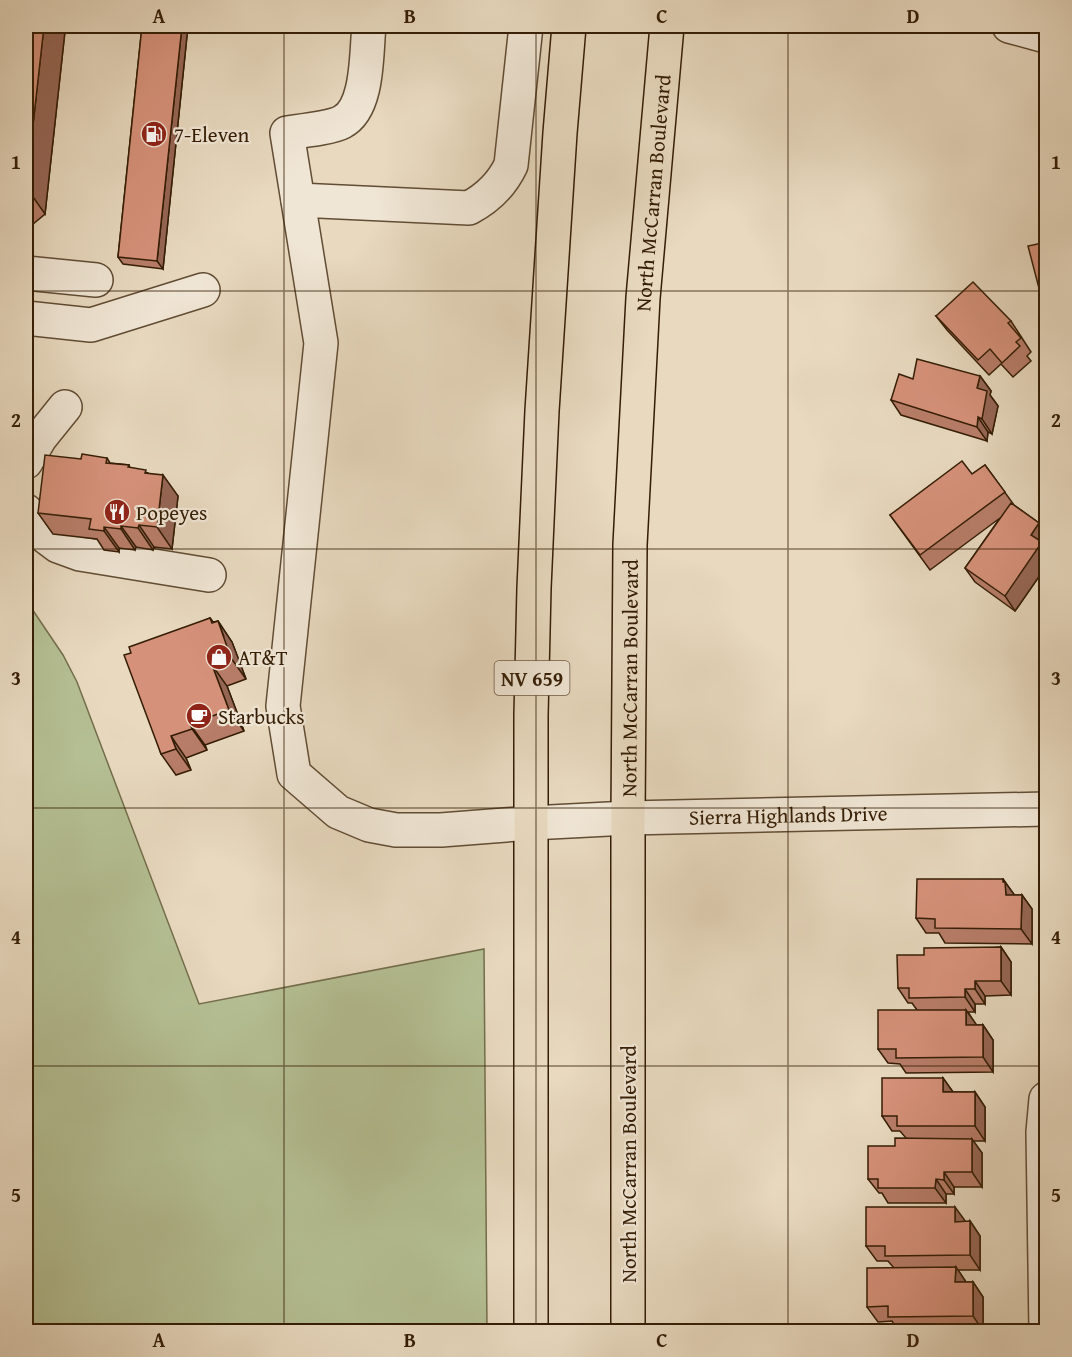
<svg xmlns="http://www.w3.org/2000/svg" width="1072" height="1357" font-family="'Gentium Book Plus',serif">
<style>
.green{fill:#b4bf93;stroke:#746e4c;stroke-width:1.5}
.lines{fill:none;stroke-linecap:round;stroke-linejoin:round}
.minor-casing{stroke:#614c34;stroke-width:36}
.major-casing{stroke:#341d05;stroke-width:36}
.minor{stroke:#f0e6d5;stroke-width:33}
.major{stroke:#e8d9bf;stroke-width:33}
.wall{fill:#b87d69;stroke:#341d05;stroke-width:1.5}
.shaded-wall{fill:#966655;stroke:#341d05;stroke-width:1.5}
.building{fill:#d6917a;stroke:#341d05;stroke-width:1.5}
.grid{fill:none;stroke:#341d05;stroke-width:1.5;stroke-opacity:0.55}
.labels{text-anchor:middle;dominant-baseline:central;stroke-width:4.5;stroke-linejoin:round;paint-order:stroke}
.shield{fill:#f0e6d5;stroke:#6c5943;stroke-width:1.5}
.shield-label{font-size:20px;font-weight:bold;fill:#341d05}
.poi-label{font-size:21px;fill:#341d05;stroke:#f0e6d5;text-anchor:start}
.street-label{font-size:21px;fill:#341d05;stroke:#f0e6d5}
.neatline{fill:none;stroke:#341d05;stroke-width:2}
.grid-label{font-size:20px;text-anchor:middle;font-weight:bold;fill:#341d05}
</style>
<rect width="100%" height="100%" fill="#e8d9bf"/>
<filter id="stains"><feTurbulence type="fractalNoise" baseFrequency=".00333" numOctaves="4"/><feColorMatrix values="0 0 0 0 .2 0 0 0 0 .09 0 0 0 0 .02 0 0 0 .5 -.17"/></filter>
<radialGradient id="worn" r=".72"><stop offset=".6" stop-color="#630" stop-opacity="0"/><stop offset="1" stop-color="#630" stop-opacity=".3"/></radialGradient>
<polygon class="green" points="26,600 63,655 77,682 199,1004 484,949 487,1331 26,1331"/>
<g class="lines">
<g class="minor-casing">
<g id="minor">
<path id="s1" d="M369 26C366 52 369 108 342 122 331 128 301 131 287 133L321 343 283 706 294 774 338 812 369 825 396 830H441L531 823 628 818 1046 809"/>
<polyline points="1009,26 1046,36"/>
<path d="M298 200 469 208C488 198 502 184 511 165L526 26"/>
<polyline points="26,273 96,280"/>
<polyline points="26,318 91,325 203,290"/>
<polyline points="26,462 40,438 65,407"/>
<polyline points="26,511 42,534 58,546 80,554 209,575"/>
<polyline points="1046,1332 1043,1132 1046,1099"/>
</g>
</g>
<g class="major-casing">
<g id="major">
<polyline points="531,1332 531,715 534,588 542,411 560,133 569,26"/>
<path id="s2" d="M628 1332V818L630 545 643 298 667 26"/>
</g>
</g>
<use href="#minor" class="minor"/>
<use href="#major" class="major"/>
</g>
<g class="wall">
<polygon points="26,26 61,26 65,31 45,214 26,230"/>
<polygon points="142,26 188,26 163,269 123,264 118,257"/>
<polygon points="936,316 1011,321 1031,352 1027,356 1031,361 1013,377 1001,364 989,375 947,330"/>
<polygon points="980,376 991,391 990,395 998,406 992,434 988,432 987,441 901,415 891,400"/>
<polygon points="107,458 110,463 129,465 130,468 148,473 178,496 172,549 154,547 153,550 136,547 135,550 119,548 119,552 104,550 97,539 53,534 38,513 81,459"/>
<polygon points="985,465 1014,505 1039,523 1047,533 1047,542 1044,546 1047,549 1047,565 1015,611 975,582 965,568 1000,518 930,570 890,515 972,474"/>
<polygon points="210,618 213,622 218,621 232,642 246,679 227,686 244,731 205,745 207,750 186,758 191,770 176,775 161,754 131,653"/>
<polygon points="1003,879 1014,895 1022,895 1032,909 1032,944 945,943 939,933 926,933 916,918"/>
<polygon points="1001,947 1011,962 1011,995 985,996 985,1004 975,1004 975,1012 968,1012 976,1025 983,1025 993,1040 993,1072 906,1073 900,1064 888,1063 878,1049 917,1010 912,1003 908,1003 898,988 924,955"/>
<polygon points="943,1078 953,1092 975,1092 985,1107 985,1141 973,1141 982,1153 982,1187 954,1187 954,1194 946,1194 946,1203 888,1203 882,1193 879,1193 868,1179 895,1146 906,1138 900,1131 892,1131 882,1116"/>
<polygon points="970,1221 980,1236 980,1270 958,1270 966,1282 973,1282 983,1297 983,1331 899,1332 892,1321 878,1322 867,1307 894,1268 888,1261 877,1261 866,1246 966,1222"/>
</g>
<g class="shaded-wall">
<polygon points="44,26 61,26 65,31 45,214 26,187"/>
<polygon points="182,26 188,26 163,269 157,261"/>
<polygon points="980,376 991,391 990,395 998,406 992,434 982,419 977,388"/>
<polygon points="978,417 988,432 987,441 977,427"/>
<polygon points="163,475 178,496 172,549 157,527"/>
<polygon points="1039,523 1047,533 1047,542 1044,546 1047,549 1047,565 1015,611 1005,596 1031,535"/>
<polygon points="139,525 154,547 153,550 138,528"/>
<polygon points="121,526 136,547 135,550 121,529"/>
<polygon points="104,527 119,548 119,552 104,531"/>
<polygon points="210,618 224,637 218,621 232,642 246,679 231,658"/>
<polygon points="212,665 227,686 244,731 229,710"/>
<polygon points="190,724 205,745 207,750 192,729"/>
<polygon points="171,736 186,758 191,770 176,749"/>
<polygon points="1003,879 1005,882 1016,897 1006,895"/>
<polygon points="1022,895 1032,909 1032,944 1021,929"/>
<polygon points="1001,947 1011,962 1011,995 1001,981"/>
<polygon points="975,981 985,996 985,1004 975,989"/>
<polygon points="965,989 975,1004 975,1012 965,997"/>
<polygon points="966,1010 976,1024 976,1040 966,1025"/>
<polygon points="983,1025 993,1040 993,1072 983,1057"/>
<polygon points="943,1078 953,1092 943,1092"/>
<polygon points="975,1092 985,1107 985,1141 975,1126"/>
<polygon points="972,1139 982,1153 982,1187 972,1172"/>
<polygon points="944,1172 954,1187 954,1194 944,1180"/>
<polygon points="936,1179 946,1194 946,1203 935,1188"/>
<polygon points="955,1207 966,1222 955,1222"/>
<polygon points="970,1221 980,1236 980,1270 970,1255"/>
<polygon points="956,1267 966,1282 955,1282"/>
<polygon points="973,1282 983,1297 983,1331 973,1316"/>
</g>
<g class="building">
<polygon points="26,26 44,26 26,188"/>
<polygon points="142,26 182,26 157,261 118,257"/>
<polygon points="1047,242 1047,319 1028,246"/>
<polygon points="973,282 1011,321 1008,323 1021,338 1016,342 1020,346 1002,363 990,349 978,360 936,316"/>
<polygon points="917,359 980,376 977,388 987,391 982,419 978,417 977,427 891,400 899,374 913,379"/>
<polygon points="82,454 107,458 106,463 129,465 128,467 146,470 145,473 163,475 157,527 139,525 138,528 121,526 121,529 104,527 104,531 89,529 91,519 38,513 45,455 81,459"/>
<polygon points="962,461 972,474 985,465 1005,492 920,555 890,515"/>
<polygon points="1011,503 1039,523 1031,535 1042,542 1005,596 965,568"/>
<polygon points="210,618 212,623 218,621 231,658 212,665 229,710 190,724 192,729 171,736 176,749 161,754 124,655 131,653 129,647"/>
<polygon points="917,879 1003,879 1003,882 1005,882 1006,895 1022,895 1021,929 935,928 935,919 916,918"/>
<polygon points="1001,947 1001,981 975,981 975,989 965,989 965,997 909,998 909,988 898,988 897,955 924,955 924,948"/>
<polygon points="878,1010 966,1010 966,1025 983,1025 983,1057 896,1058 896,1049 878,1049"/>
<polygon points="882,1078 943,1078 943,1092 975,1092 975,1126 897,1126 897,1116 882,1116"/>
<polygon points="895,1138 972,1139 972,1172 944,1172 944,1180 936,1179 935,1188 878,1188 878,1179 868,1179 868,1146 895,1146"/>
<polygon points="866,1207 955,1207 955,1222 970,1221 970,1255 885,1256 885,1246 866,1246"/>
<polygon points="956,1267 955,1282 973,1282 973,1316 888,1317 888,1306 867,1307 867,1268"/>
</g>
<path class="grid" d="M284 26V1332M536 26V1332M788 26V1332M26 291H1046M26 549H1046M26 808H1046M26 1066H1046"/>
<defs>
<g id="fuel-disc" transform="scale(1.35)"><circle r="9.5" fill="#8f2418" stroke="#f0e6d5"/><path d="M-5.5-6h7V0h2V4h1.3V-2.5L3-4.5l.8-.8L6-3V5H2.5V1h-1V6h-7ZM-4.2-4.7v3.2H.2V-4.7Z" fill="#fff"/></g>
<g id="restaurant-disc" transform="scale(1.35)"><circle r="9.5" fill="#8f2418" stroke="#f0e6d5"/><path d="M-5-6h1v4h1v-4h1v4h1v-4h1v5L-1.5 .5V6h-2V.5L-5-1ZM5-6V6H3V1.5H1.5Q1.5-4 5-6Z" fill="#fff"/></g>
<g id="shop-disc" transform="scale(1.35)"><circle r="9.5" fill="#8f2418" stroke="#f0e6d5"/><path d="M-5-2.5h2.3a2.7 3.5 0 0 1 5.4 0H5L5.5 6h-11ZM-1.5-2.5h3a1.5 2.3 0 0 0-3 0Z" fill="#fff"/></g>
<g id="cafe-disc" transform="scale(1.35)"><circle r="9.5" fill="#8f2418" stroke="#f0e6d5"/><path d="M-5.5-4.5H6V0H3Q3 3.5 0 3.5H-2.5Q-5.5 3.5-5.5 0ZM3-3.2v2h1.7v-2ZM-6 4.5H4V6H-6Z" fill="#fff"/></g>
</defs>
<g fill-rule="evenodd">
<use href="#fuel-disc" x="154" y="134"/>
<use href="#restaurant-disc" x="117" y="512"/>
<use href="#shop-disc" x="219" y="657"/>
<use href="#cafe-disc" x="199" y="716"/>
</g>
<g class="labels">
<rect class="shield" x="494.5" y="661" width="75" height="34" rx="4.5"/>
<g class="shield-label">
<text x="532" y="678">NV 659</text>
</g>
<g class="poi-label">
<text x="174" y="134">7-Eleven</text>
<text x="136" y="512">Popeyes</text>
<text x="238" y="657">AT&amp;T</text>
<text x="218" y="716">Starbucks</text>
</g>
<g class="street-label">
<text stroke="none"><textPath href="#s2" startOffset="1140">North McCarran Boulevard</textPath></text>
<text stroke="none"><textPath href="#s2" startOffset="654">North McCarran Boulevard</textPath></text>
<text stroke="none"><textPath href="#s1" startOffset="1318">Sierra Highlands Drive</textPath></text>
<text transform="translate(628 1164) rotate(-90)">North McCarran Boulevard</text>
</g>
</g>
<rect width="1072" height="1357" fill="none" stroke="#e8d9bf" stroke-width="66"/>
<rect x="33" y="33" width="1006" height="1291" class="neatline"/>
<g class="grid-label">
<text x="159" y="23">A</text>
<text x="410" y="23">B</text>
<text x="662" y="23">C</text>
<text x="913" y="23">D</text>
<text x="16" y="169">1</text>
<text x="1056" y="169">1</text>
<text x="16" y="427">2</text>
<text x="1056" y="427">2</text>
<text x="16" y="685">3</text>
<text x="1056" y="685">3</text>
<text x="16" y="944">4</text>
<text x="1056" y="944">4</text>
<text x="16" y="1202">5</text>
<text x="1056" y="1202">5</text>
<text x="159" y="1347">A</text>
<text x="410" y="1347">B</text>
<text x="662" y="1347">C</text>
<text x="913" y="1347">D</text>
</g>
<rect width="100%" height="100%" filter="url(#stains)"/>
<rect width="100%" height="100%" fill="url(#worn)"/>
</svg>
